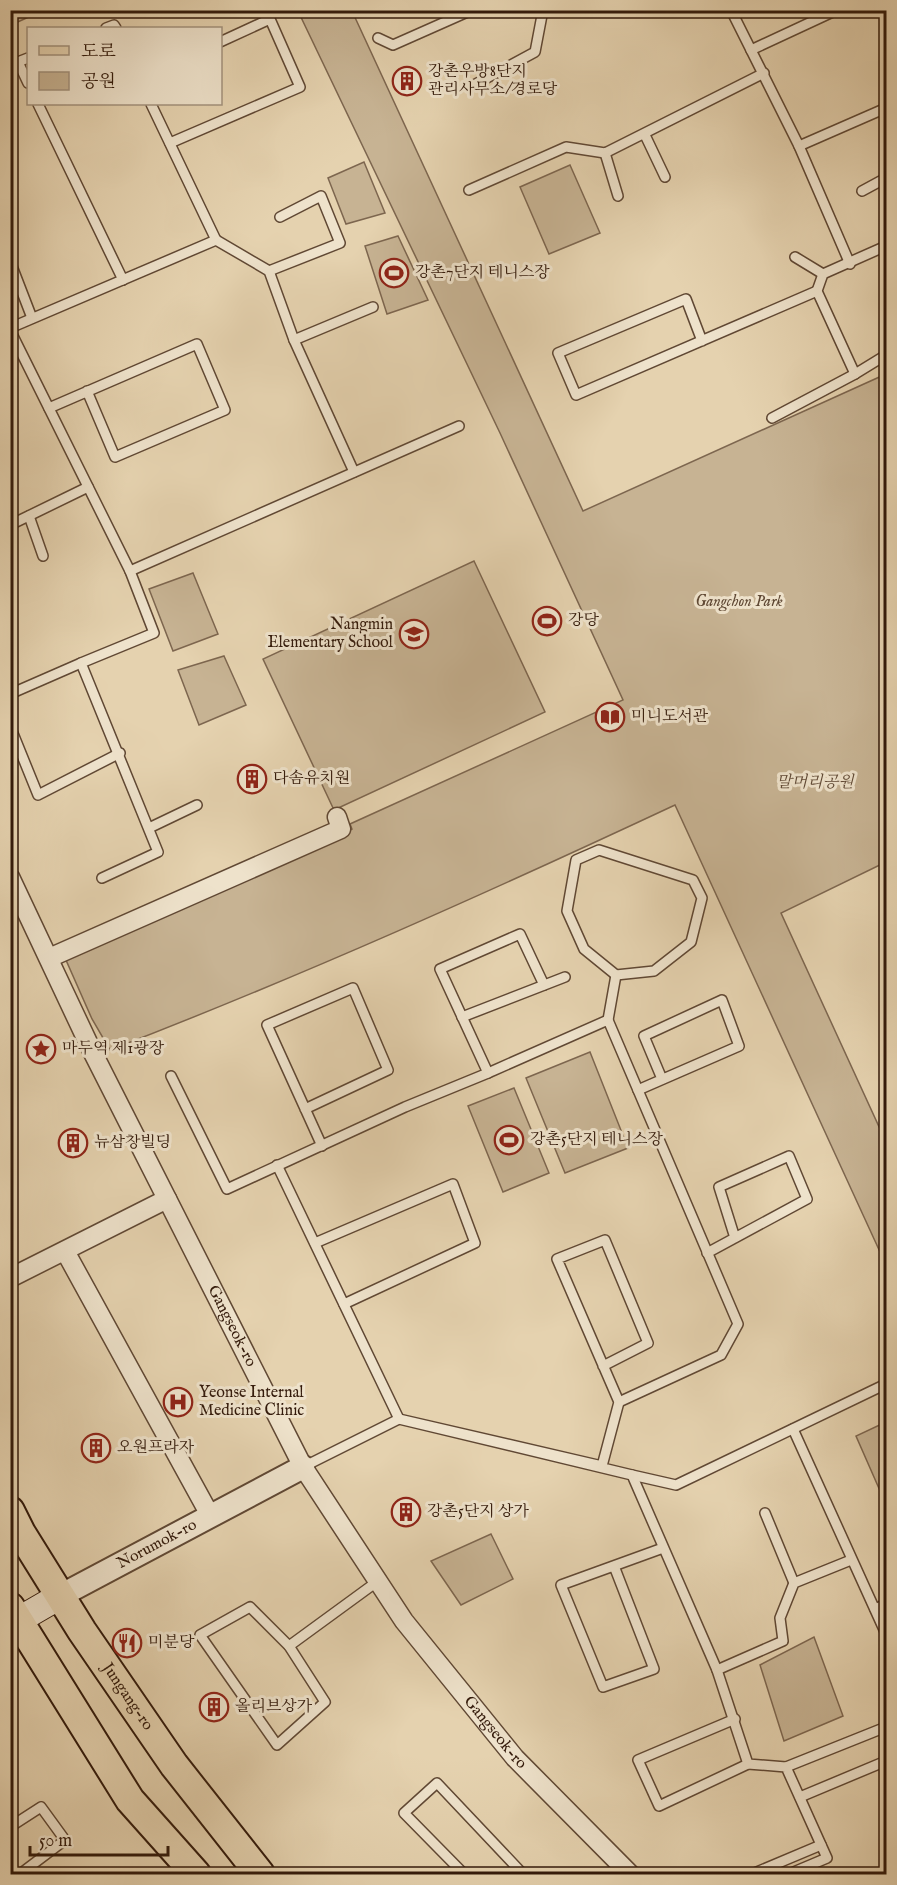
<svg xmlns="http://www.w3.org/2000/svg" width="897" height="1885" font-family="'IM FELL English','Noto Serif KR',serif">
<style>
.green{fill:#c7b393;stroke:#7d664f;stroke-width:1.5}
.lines{fill:none;stroke-linecap:round;stroke-linejoin:round}
.service-casing{stroke:#604834;stroke-width:12}
.minor-casing{stroke:#604834;stroke-width:21}
.tertiary-casing{stroke:#604834;stroke-width:26}
.secondary-casing{stroke:#331a0b;stroke-width:28}
.primary-casing{stroke:#331a0b;stroke-width:32}
.service{stroke:#eee2cb;stroke-width:9}
.minor{stroke:#eee2cb;stroke-width:18}
.tertiary{stroke:#eee2cb;stroke-width:22}
.secondary{stroke:#eee2cb;stroke-width:26}
.primary{stroke:#e5d2af;stroke-width:28}
.labels{text-anchor:middle;dominant-baseline:central;stroke-width:6;stroke-linejoin:round;paint-order:stroke}
.poi-label{font-size:16px;fill:#331a0b;stroke:#eee2cb;text-anchor:start}
.park-label{font-size:16px;font-style:italic;fill:#5f4834;stroke:#eee2cb}
.street-label{font-size:16px;fill:#331a0b;stroke:#eee2cb}
</style>
<rect width="100%" height="100%" fill="#e5d2af"/>
<filter id="stains"><feTurbulence type="fractalNoise" baseFrequency=".00333" numOctaves="4"/><feColorMatrix values="0 0 0 0 .2 0 0 0 0 .09 0 0 0 0 .02 0 0 0 .5 -.17"/></filter>
<radialGradient id="worn" r=".72"><stop offset=".6" stop-color="#630" stop-opacity="0"/><stop offset="1" stop-color="#630" stop-opacity=".3"/></radialGradient>
<g class="green">
<polygon points="11,10 42,10 42,11 11,25"/>
<path d="M298 11H352L583 511 886 374V862L781 913 886 1142V1265L675 805C489 892 302 976 110 1050L92 1019 66 960 352 829 350 824 623 700 500 433Z"/>
<polygon points="364,162 385,213 346,224 328,178"/>
<polygon points="570,165 600,233 549,254 520,187"/>
<polygon points="398,236 428,300 387,314 365,246"/>
<polygon points="474,561 545,712 334,810 263,659"/>
<polygon points="193,573 218,634 173,651 149,589"/>
<polygon points="224,656 246,705 199,725 178,670"/>
<polygon points="590,1052 628,1148 565,1173 526,1078"/>
<polygon points="514,1088 549,1173 503,1192 468,1106"/>
<polygon points="886,1422 886,1490 881,1493 856,1436"/>
<polygon points="491,1534 513,1579 461,1605 431,1561"/>
<polygon points="814,1637 843,1716 784,1741 760,1665"/>
</g>
<g class="lines">
<g class="service-casing">
<g id="service">
<polyline points="731,10 799,146 850,264"/>
<polyline points="106,28 114,25 116,28"/>
<polyline points="378,38 393,45 472,10"/>
<polyline points="751,50 837,10"/>
<polyline points="18,62 28,83"/>
<polyline points="10,65 28,58"/>
<polyline points="472,86 535,52 543,10"/>
<polyline points="38,104 123,280"/>
<polyline points="151,104 216,240"/>
<polyline points="645,135 665,177"/>
<polyline points="170,143 300,87 270,19 220,42"/>
<polyline points="799,146 886,108"/>
<polyline points="605,153 618,196"/>
<polyline points="469,190 566,147 605,153 764,73"/>
<polyline points="862,191 886,178"/>
<polyline points="886,246 823,274 817,291 855,374 886,355"/>
<polyline points="795,257 823,274"/>
<polyline points="10,261 32,318"/>
<polyline points="269,271 340,243 321,196 280,217"/>
<polyline points="10,328 216,240 269,271 294,340 354,472"/>
<polyline points="10,330 130,571 154,633 81,663 158,852 102,878"/>
<polyline points="294,340 373,307"/>
<polyline points="702,341 686,299 558,353 576,395 817,291"/>
<polyline points="49,408 197,344 225,410 115,457 87,391"/>
<polyline points="772,418 855,374"/>
<polyline points="29,516 43,556"/>
<polyline points="10,525 88,487"/>
<polyline points="130,571 459,426"/>
<polyline points="10,694 81,663"/>
<polyline points="10,726 38,795 120,753"/>
<polyline points="149,828 197,805"/>
<polygon points="599,850 693,880 702,898 691,942 654,971 616,975 584,949 567,911 576,860"/>
<polyline points="462,1017 565,977"/>
<polyline points="608,1020 616,975"/>
<polyline points="488,1073 608,1020 738,1324 721,1355 619,1402"/>
<polyline points="171,1076 227,1189 405,1107 488,1073 440,969 520,934 544,985"/>
<polyline points="638,1090 739,1046 722,1000 644,1036 662,1079"/>
<polyline points="305,1109 388,1070 353,988 267,1025 322,1146"/>
<polyline points="277,1165 399,1419 303,1467"/>
<polyline points="315,1243 453,1184 475,1243 344,1304"/>
<polyline points="707,1253 807,1199 789,1156 719,1187 735,1238"/>
<polyline points="603,1366 648,1343 605,1240 557,1259 619,1402 602,1466 399,1419 632,1475 717,1670 748,1764 786,1767 827,1858 789,1874"/>
<polyline points="793,1429 886,1634"/>
<polyline points="632,1475 676,1485 886,1384"/>
<polyline points="765,1513 794,1583"/>
<polyline points="614,1566 654,1669 603,1687 561,1585 663,1548"/>
<polygon points="250,1607 289,1646 325,1702 277,1745 200,1635"/>
<polyline points="875,1609 886,1604"/>
<polyline points="289,1646 378,1581"/>
<polyline points="717,1670 783,1641 780,1618 794,1583 851,1560"/>
<polyline points="735,1719 638,1760 659,1806 748,1764"/>
<polyline points="786,1767 886,1727"/>
<polyline points="800,1797 886,1761"/>
<polyline points="10,1827 41,1807 65,1840 20,1874"/>
<polyline points="464,1874 404,1813 437,1783 523,1874"/>
<polyline points="752,1874 821,1845"/>
</g>
</g>
<g class="minor-casing">
<g id="minor">
<path id="s1" d="M10 877 92 1051 303 1467 404 1621 515 1758 630 1874"/>
<polyline points="49,958 341,829 337,817"/>
<polyline points="65,1251 211,1517"/>
<polyline points="10,1278 167,1199"/>
</g>
</g>
<g class="tertiary-casing">
<g id="tertiary">
<path id="s2" d="M60 1596 303 1467"/>
</g>
</g>
<g class="secondary-casing">
<polyline id="secondary" points="10,1625 60,1596"/>
</g>
<g class="primary-casing">
<g id="primary">
<path id="s3" d="M10 1511 21 1533 82 1631 174 1765 260 1874"/>
<polyline points="10,1607 130,1800 196,1874"/>
</g>
</g>
<use href="#service" class="service"/>
<use href="#minor" class="minor"/>
<use href="#tertiary" class="tertiary"/>
<use href="#secondary" class="secondary"/>
<use href="#primary" class="primary"/>
</g>
<defs>
<g id="building-ring" transform="scale(1.5)"><circle r="9.5" fill="#eee2cb" stroke="#8f2418" stroke-width="1.5"/><path d="M-4-6H4V6H1V3H-1V6H-4ZM-2.5-4.3h1.7v1.8h-1.7ZM.8-4.3h1.7v1.8H.8ZM-2.5-1h1.7V.8h-1.7ZM.8-1h1.7V.8H.8Z" fill="#8f2418"/></g>
<g id="stadium-ring" transform="scale(1.5)"><circle r="9.5" fill="#eee2cb" stroke="#8f2418" stroke-width="1.5"/><path d="M0-5a6.5 5 0 1 0 0 10a6.5 5 0 1 0 0-10ZM-3.5-1.8h7v3.6h-7Z" fill="#8f2418"/></g>
<g id="school-ring" transform="scale(1.5)"><circle r="9.5" fill="#eee2cb" stroke="#8f2418" stroke-width="1.5"/><path d="M0-5L7-2L0 1L-7-2ZM-4 1L0 2.5L4 1V4Q0 6-4 4Z" fill="#8f2418"/></g>
<g id="library-ring" transform="scale(1.5)"><circle r="9.5" fill="#eee2cb" stroke="#8f2418" stroke-width="1.5"/><path d="M-6-4Q-3-5.5-.7-3.5V5Q-3 3-6 4ZM6-4Q3-5.5 .7-3.5V5Q3 3 6 4Z" fill="#8f2418"/></g>
<g id="sight-ring" transform="scale(1.5)"><circle r="9.5" fill="#eee2cb" stroke="#8f2418" stroke-width="1.5"/><path d="M0-6L1.8-2.2L6-1.7L2.9 1.2L3.7 5.4L0 3.3L-3.7 5.4L-2.9 1.2L-6-1.7L-1.8-2.2Z" fill="#8f2418"/></g>
<g id="hospital-ring" transform="scale(1.5)"><circle r="9.5" fill="#eee2cb" stroke="#8f2418" stroke-width="1.5"/><path d="M-5-5h3v3.5h4V-5h3V5h-3V1.5h-4V5h-3Z" fill="#8f2418"/></g>
<g id="restaurant-ring" transform="scale(1.5)"><circle r="9.5" fill="#eee2cb" stroke="#8f2418" stroke-width="1.5"/><path d="M-5-6h1v4h1v-4h1v4h1v-4h1v5L-1.5 .5V6h-2V.5L-5-1ZM5-6V6H3V1.5H1.5Q1.5-4 5-6Z" fill="#8f2418"/></g>
</defs>
<g fill-rule="evenodd">
<use href="#building-ring" x="407" y="81"/>
<use href="#stadium-ring" x="394" y="273"/>
<use href="#stadium-ring" x="547" y="621"/>
<use href="#school-ring" x="414" y="634"/>
<use href="#library-ring" x="610" y="717"/>
<use href="#building-ring" x="252" y="779"/>
<use href="#sight-ring" x="41" y="1049"/>
<use href="#stadium-ring" x="509" y="1140"/>
<use href="#building-ring" x="73" y="1143"/>
<use href="#hospital-ring" x="178" y="1402"/>
<use href="#building-ring" x="96" y="1448"/>
<use href="#building-ring" x="406" y="1512"/>
<use href="#restaurant-ring" x="127" y="1643"/>
<use href="#building-ring" x="214" y="1707"/>
</g>
<g class="labels">
<g class="poi-label">
<text x="428" y="72">강촌우방8단지<tspan x="428" dy="18">관리사무소/경로당</tspan></text>
<text x="415" y="273">강촌7단지 테니스장</text>
<text x="568" y="621">강당</text>
<text x="393" y="625" text-anchor="end">Nangmin<tspan x="393" dy="18">Elementary School</tspan></text>
<text x="631" y="717">미니도서관</text>
<text x="273" y="779">다솜유치원</text>
<text x="62" y="1049">마두역 제1광장</text>
<text x="530" y="1140">강촌5단지 테니스장</text>
<text x="94" y="1143">뉴삼창빌딩</text>
<text x="199" y="1393">Yeonse Internal<tspan x="199" dy="18">Medicine Clinic</tspan></text>
<text x="117" y="1448">오원프라자</text>
<text x="427" y="1512">강촌5단지 상가</text>
<text x="148" y="1643">미분당</text>
<text x="235" y="1707">올리브상가</text>
</g>
<g class="park-label">
<text x="739" y="602">Gangchon Park</text>
<text x="815" y="783">말머리공원</text>
</g>
<g class="street-label">
<text stroke="none"><textPath href="#s1" startOffset="501">Gangseok-ro</textPath></text>
<text stroke="none"><textPath href="#s2" startOffset="110">Norumok-ro</textPath></text>
<text stroke="none"><textPath href="#s3" startOffset="220">Jungang-ro</textPath></text>
<text stroke="none"><textPath href="#s1" startOffset="987">Gangseok-ro</textPath></text>
</g>
</g>
<rect width="897" height="1885" fill="none" stroke="#e5d2af" stroke-width="36"/>
<rect x="12" y="12" width="873" height="1861" fill="none" stroke="#331a0b" stroke-width="3"/>
<rect x="18" y="18" width="861" height="1849" fill="none" stroke="#331a0b" stroke-width="1.5"/>
<rect x="27" y="27" width="195" height="78" fill="#eee2cb" stroke="#a3927e" stroke-width="1.5"/>
<rect x="39" y="46" width="30" height="9" fill="#e5d2af" stroke="#a3927e" stroke-width="1.5"/>
<text x="81" y="57" font-size="18" fill="#331a0b">도로</text>
<rect x="39" y="72" width="30" height="18" fill="#c7b393" stroke="#a3927e" stroke-width="1.5"/>
<text x="81" y="87" font-size="18" fill="#331a0b">공원</text>
<path d="M30 1846v9h138v-9" fill="none" stroke="#331a0b" stroke-width="3"/>
<text x="39" y="1846" font-size="18" fill="#331a0b" stroke="#eee2cb" stroke-width="4.5" paint-order="stroke">50 m</text>
<rect width="100%" height="100%" filter="url(#stains)"/>
<rect width="100%" height="100%" fill="url(#worn)"/>
</svg>
